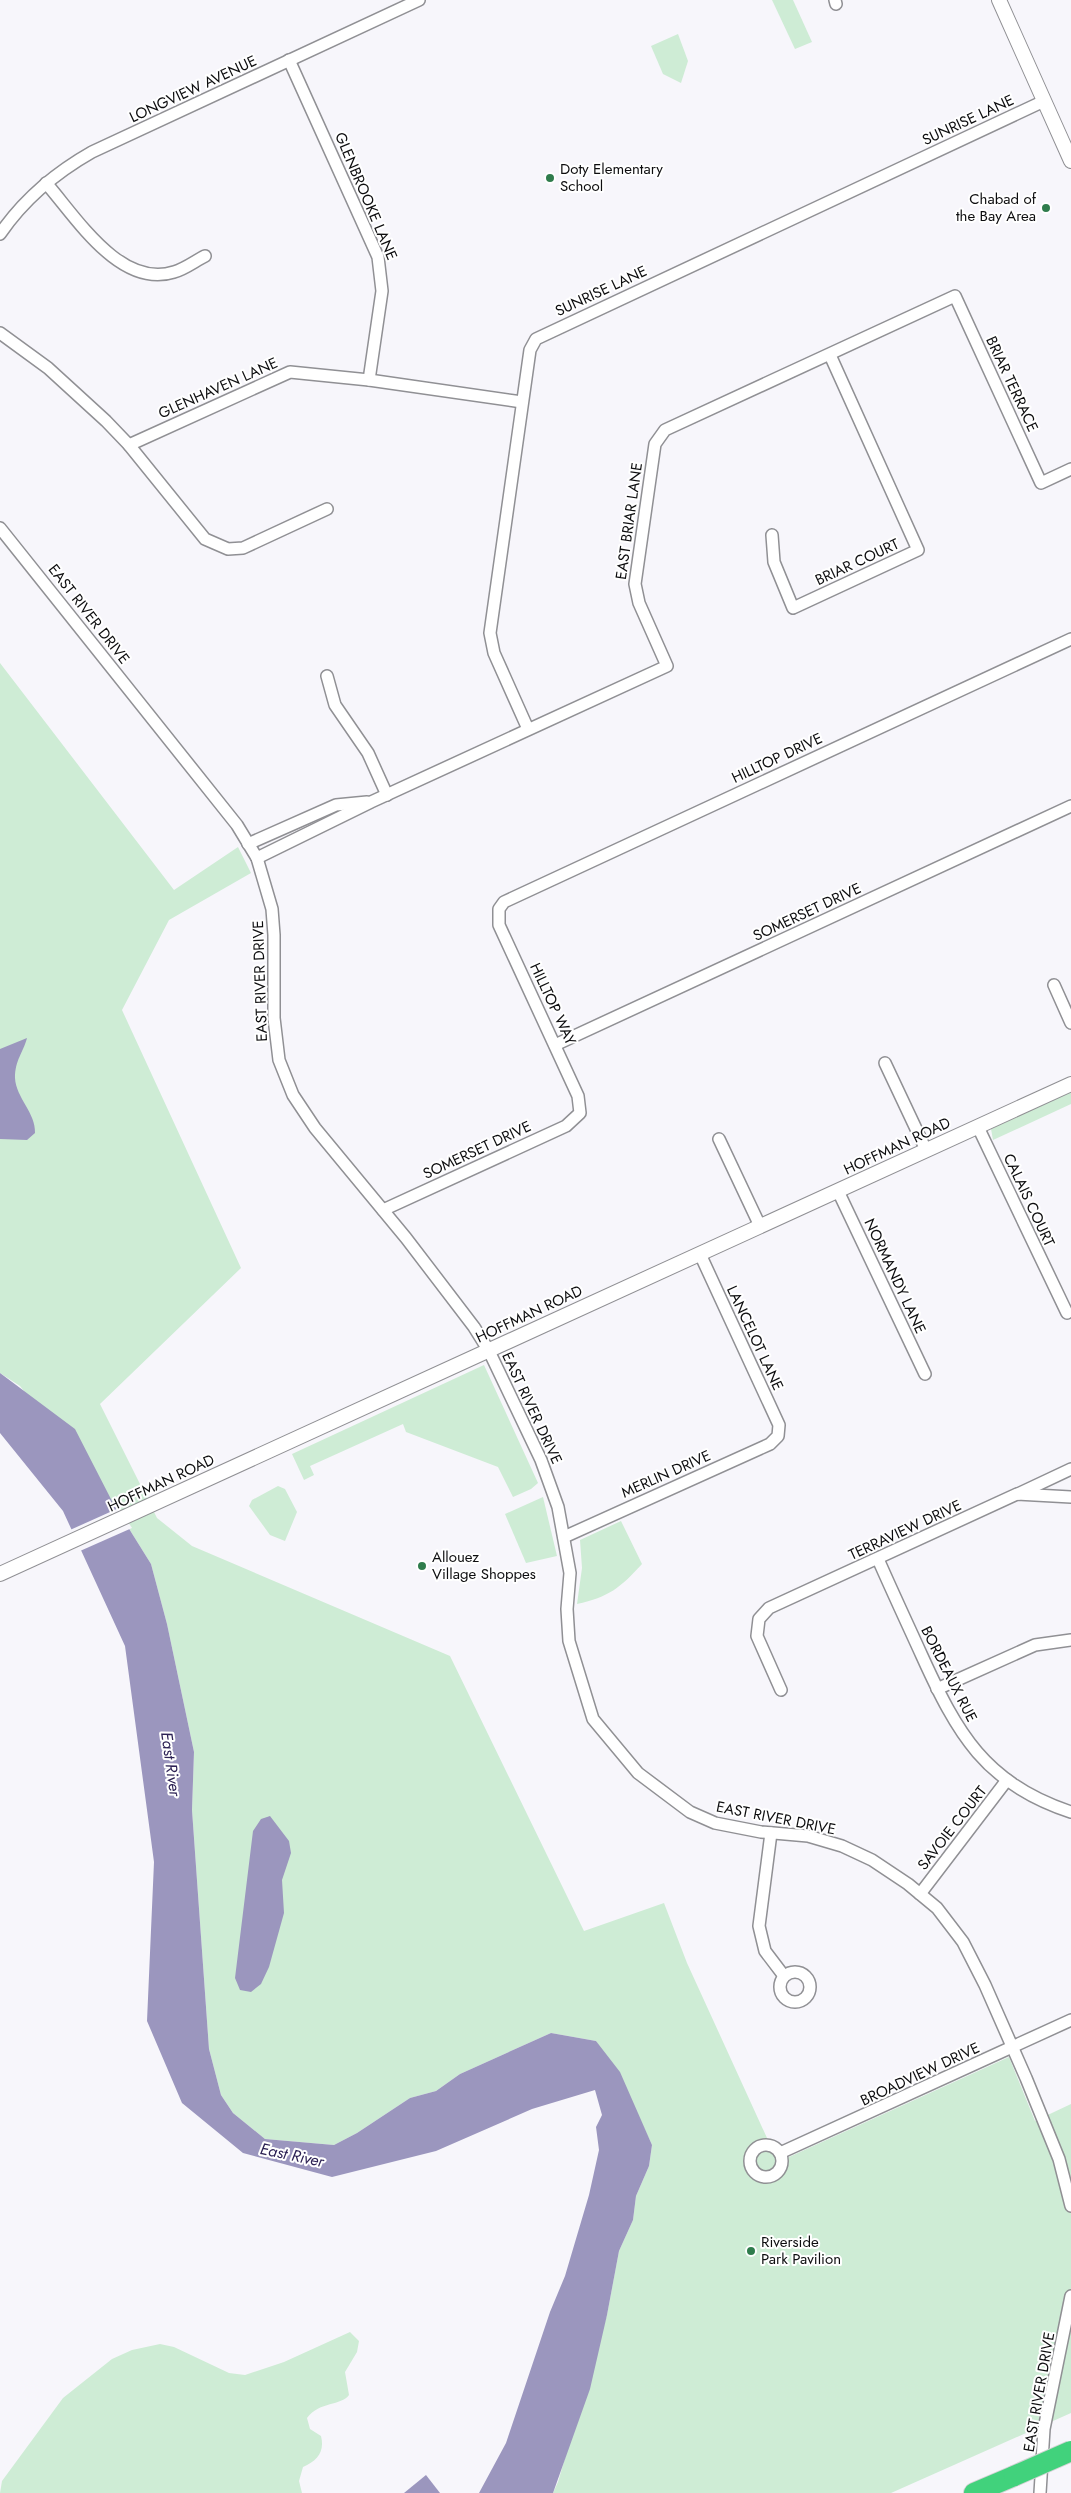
<svg xmlns="http://www.w3.org/2000/svg" width="1071" height="2493" font-family="Jost,sans-serif">
<style>
.green{fill:#ceecd5}
.water{fill:#9b96be}
.pier{fill:#f7f6fb}
.lines{fill:none;stroke-linecap:round;stroke-linejoin:round}
.minor-casing{stroke:#909094;stroke-width:14}
.tertiary-casing{stroke:#909094;stroke-width:16}
.motorway-casing{stroke:#d3d3d4;stroke-width:22}
.minor{stroke:#fff;stroke-width:11}
.tertiary{stroke:#fff;stroke-width:14}
.motorway{stroke:#41d27c;stroke-width:20}
.motorway-bridge-casing{stroke:#d3d3d4;stroke-width:22;stroke-linecap:butt}
.motorway-bridge{stroke:#41d27c;stroke-width:20}
.poi-dot{fill:#2f7c4c;stroke:#fff;stroke-width:2}
.labels{text-anchor:middle;dominant-baseline:central;stroke-width:4;stroke-linejoin:round;paint-order:stroke}
.street-label{font-size:15px;fill:#0d0d0f;stroke:#fff}
.poi-label{font-size:15px;fill:#0d0d0f;stroke:#fff;text-anchor:start}
.water-label{font-size:16px;font-style:italic;fill:#2d2255;stroke:#fff}
</style>
<rect width="100%" height="100%" fill="#f7f6fb"/>
<g class="green">
<polygon points="772,0 793,0 812,42 795,49"/>
<polygon points="678,34 688,61 681,83 663,74 651,46"/>
<polygon points="0,663 174,890 238,847 251,873 169,920 122,1010 241,1268 100,1404 157,1518 192,1546 450,1656 584,1931 664,1903 687,1963 778,2162 1009,2057 1035,2121 1071,2104 1071,2413 891,2493 553,2493 558,2482 607,2315 619,2251 633,2220 636,2196 649,2166 652,2145 639,2117 596,2041 551,2033 460,2074 436,2091 410,2098 357,2133 334,2145 265,2139 233,2113 221,2095 209,2049 192,1810 194,1752 167,1624 151,1564 113,1503 20,1386 0,1373"/>
<polygon points="1071,1092 1071,1104 993,1140 991,1129"/>
<polygon points="484,1365 538,1483 531,1489 513,1497 498,1467 406,1432 403,1424 310,1466 314,1475 304,1480 292,1454"/>
<polygon points="278,1486 285,1489 297,1512 285,1541 270,1535 249,1506 252,1500"/>
<polygon points="543,1497 557,1556 526,1563 505,1514"/>
<path d="M621 1521 642 1564C620 1588 609 1597 577 1604L582 1568 580 1540Z"/>
<path d="M350 2332 359 2341 357 2352 345 2372 349 2395C341 2406 320 2401 307 2418L310 2429 321 2436C325 2452 317 2461 303 2467L299 2481 302 2493H0L2 2481 63 2398 112 2359 132 2350 160 2344 174 2347 229 2373 245 2375 284 2362Z"/>
</g>
<g class="water">
<path d="M27 1038C23 1053 15 1060 15 1078 16 1098 36 1113 35 1133L27 1140 0 1139V1049Z"/>
<polygon points="0,1373 75,1429 113,1503 151,1564 167,1624 194,1752 192,1810 209,2049 221,2095 233,2113 265,2139 334,2145 357,2133 410,2098 436,2091 460,2074 551,2033 596,2041 620,2072 652,2145 649,2166 636,2196 633,2220 619,2251 607,2315 590,2389 553,2493 479,2493 506,2443 550,2312 565,2276 589,2195 599,2150 596,2127 602,2115 595,2090 532,2109 436,2151 332,2177 243,2153 182,2103 147,2021 154,1862 125,1646 63,1511 0,1433"/>
<polygon points="270,1816 289,1841 291,1853 282,1880 284,1913 269,1967 261,1984 251,1992 240,1990 235,1978 253,1831 261,1819"/>
<polygon points="426,2475 440,2493 404,2493"/>
</g>
<polygon class="pier" points="119,1508 132,1528 80,1551 70,1530"/>
<g class="lines">
<g class="minor-casing">
<g id="minor">
<polyline points="835,0 836,4"/>
<polyline points="289,60 378,257 382,291 369,380"/>
<path d="M46 183C76 217 120 289 174 272 185 269 195 261 205 256"/>
<path d="M0 234C24 199 55 173 92 152L419 0"/>
<polyline points="0,333 48,368 106,421 129,445 205,539 228,549 243,548 327,509"/>
<polyline points="129,445 290,372 369,380 522,402"/>
<polyline points="0,528 237,825 257,858 272,909 274,935 274,1018 279,1060 293,1095 315,1128 406,1238 474,1327 489,1351 541,1460 558,1507 570,1573 567,1609 569,1641 593,1719 638,1773 690,1812 715,1823 761,1832 808,1836 842,1846 872,1860 908,1884 937,1908 963,1942 985,1985 1026,2078 1059,2159 1071,2206"/>
<polyline points="772,535 774,562 793,608 918,550 830,355"/>
<polyline points="327,676 335,705 368,753 387,795"/>
<polyline points="528,729 494,653 490,633 530,350 536,339 1044,101"/>
<polyline points="248,844 336,805 367,802"/>
<polyline points="257,858 371,802 667,666 639,603 635,584 655,444 665,430 955,296 1041,483 1071,469"/>
<polyline points="1054,985 1071,1023"/>
<polyline points="555,1045 1071,806"/>
<polyline points="885,1063 926,1150"/>
<polyline points="978,1127 1067,1313"/>
<polyline points="719,1139 760,1226"/>
<polyline points="838,1191 925,1374"/>
<polyline points="383,1210 566,1126 580,1113 578,1096 499,925 499,909 504,902 1071,639"/>
<polyline points="1018,1494 1071,1469"/>
<polyline points="564,1537 770,1444 778,1436 779,1425 700,1254"/>
<path d="M878 1559C892 1591 907 1623 922 1656 957 1733 985 1784 1071 1812"/>
<polyline points="937,1689 1035,1645 1071,1640"/>
<polyline points="781,1690 757,1636 759,1619 769,1608 1017,1494 1071,1497"/>
<polyline points="771,1833 759,1926 765,1951 784,1976"/>
<polyline points="920,1894 1007,1780"/>
<circle cx="795" cy="1987" r="15"/>
<circle cx="766" cy="2161" r="16"/>
<polyline points="780,2153 1071,2020"/>
<polyline points="1040,2493 1044,2429 1071,2296"/>
</g>
</g>
<g class="tertiary-casing">
<g id="tertiary">
<polyline points="999,0 1071,161"/>
<polyline points="0,1574 1071,1084"/>
</g>
</g>
<g class="motorway-casing">
<polyline id="motorway" points="974,2493 1014,2476"/>
</g>
<use href="#minor" class="minor"/>
<use href="#tertiary" class="tertiary"/>
<use href="#motorway" class="motorway"/>
<g class="motorway-bridge-casing">
<polyline id="motorway-bridge" points="1014,2476 1071,2451"/>
</g>
<use href="#motorway-bridge" class="motorway-bridge"/>
</g>
<g class="poi-dot">
<circle cx="550" cy="178" r="5"/>
<circle cx="1046" cy="208" r="5"/>
<circle cx="422" cy="1566" r="5"/>
<circle cx="751" cy="2251" r="5"/>
</g>
<g class="labels">
<g class="street-label">
<text transform="translate(193 89) rotate(-25)">LONGVIEW AVENUE</text>
<text transform="translate(968 120) rotate(-25)">SUNRISE LANE</text>
<text transform="translate(366 196) rotate(67)">GLENBROOKE LANE</text>
<text transform="translate(601 291) rotate(-25)">SUNRISE LANE</text>
<text transform="translate(1012 384) rotate(65)">BRIAR TERRACE</text>
<text transform="translate(218 388) rotate(-24)">GLENHAVEN LANE</text>
<text transform="translate(629 521) rotate(-82)">EAST BRIAR LANE</text>
<text transform="translate(857 562) rotate(-25)">BRIAR COURT</text>
<text transform="translate(89 614) rotate(52)">EAST RIVER DRIVE</text>
<text transform="translate(777 758) rotate(-25)">HILLTOP DRIVE</text>
<text transform="translate(807 912) rotate(-25)">SOMERSET DRIVE</text>
<text transform="translate(260 981) rotate(-92)">EAST RIVER DRIVE</text>
<text transform="translate(553 1004) rotate(65)">HILLTOP WAY</text>
<text transform="translate(897 1146) rotate(-25)">HOFFMAN ROAD</text>
<text transform="translate(477 1150) rotate(-25)">SOMERSET DRIVE</text>
<text transform="translate(1029 1200) rotate(65)">CALAIS COURT</text>
<text transform="translate(895 1276) rotate(65)">NORMANDY LANE</text>
<text transform="translate(529 1314) rotate(-25)">HOFFMAN ROAD</text>
<text transform="translate(755 1338) rotate(65)">LANCELOT LANE</text>
<text transform="translate(532 1408) rotate(65)">EAST RIVER DRIVE</text>
<text transform="translate(666 1474) rotate(-24)">MERLIN DRIVE</text>
<text transform="translate(161 1483) rotate(-25)">HOFFMAN ROAD</text>
<text transform="translate(905 1530) rotate(-25)">TERRAVIEW DRIVE</text>
<text transform="translate(949 1674) rotate(63)">BORDEAUX RUE</text>
<text transform="translate(776 1818) rotate(11)">EAST RIVER DRIVE</text>
<text transform="translate(952 1828) rotate(-52)">SAVOIE COURT</text>
<text transform="translate(920 2074) rotate(-25)">BROADVIEW DRIVE</text>
<text transform="translate(1039 2392) rotate(-80)">EAST RIVER DRIVE</text>
</g>
<g class="poi-label">
<text x="560" y="169">Doty Elementary<tspan x="560" dy="17">School</tspan></text>
<text x="1036" y="199" text-anchor="end">Chabad of<tspan x="1036" dy="17">the Bay Area</tspan></text>
<text x="432" y="1557">Allouez<tspan x="432" dy="17">Village Shoppes</tspan></text>
<text x="761" y="2242">Riverside<tspan x="761" dy="17">Park Pavilion</tspan></text>
</g>
<g class="water-label">
<text transform="translate(171 1764) rotate(82)">East River</text>
<text transform="translate(292 2155) rotate(12)">East River</text>
</g>
</g>
</svg>
